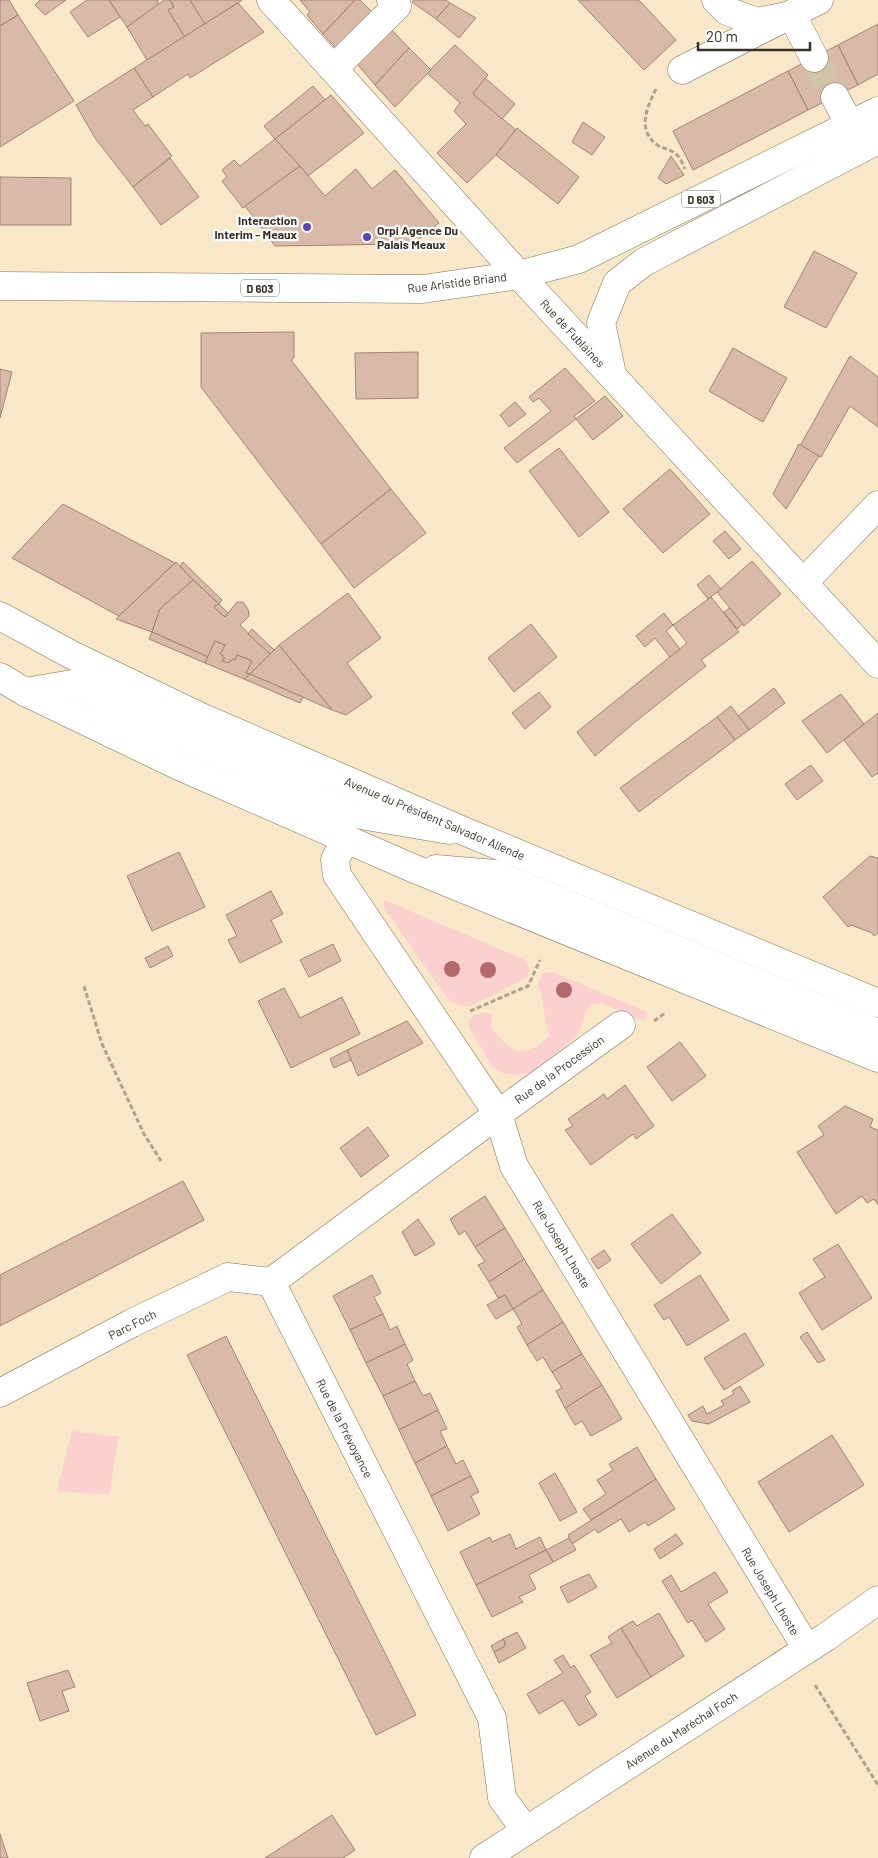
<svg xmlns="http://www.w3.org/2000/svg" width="878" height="1858" font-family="Barlow,sans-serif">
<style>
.green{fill:#fad1cf}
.building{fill:#d9baa8;stroke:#a28473}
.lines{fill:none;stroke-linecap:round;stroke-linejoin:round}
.minor-tunnel{stroke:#d2c4a8;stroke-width:28;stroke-dasharray:28 14;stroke-linecap:butt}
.minor-casing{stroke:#7f7155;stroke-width:29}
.major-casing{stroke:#7f7155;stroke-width:29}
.path{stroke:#aea28b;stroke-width:3;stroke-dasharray:5 2.5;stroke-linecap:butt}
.minor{stroke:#fff;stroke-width:28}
.major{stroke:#fff;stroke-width:28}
.tree{fill:#b56869}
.poi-dot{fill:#5944bc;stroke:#fff;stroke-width:2}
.labels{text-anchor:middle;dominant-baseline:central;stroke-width:4.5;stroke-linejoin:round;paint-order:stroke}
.shield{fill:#fff;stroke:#747067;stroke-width:1}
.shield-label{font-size:11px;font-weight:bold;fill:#383226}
.poi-label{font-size:12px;font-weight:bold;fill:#383226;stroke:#fff;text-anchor:end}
.street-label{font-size:12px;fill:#383226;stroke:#fff}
</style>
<rect width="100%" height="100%" fill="#f8e8c9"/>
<g class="green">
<path d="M384 900 525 960C530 967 531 971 526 978L473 1005C462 1008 456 1005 447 998L384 908Z"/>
<path d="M552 972 645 1011 648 1015 643 1021 601 1003 590 1005C582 1016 584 1026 577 1036L531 1073 515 1075 502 1073 492 1066 470 1029 468 1021 474 1015 486 1012 492 1015 491 1027C512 1053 522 1061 549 1036L545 1018 542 995 538 987 539 980 543 973Z"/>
<polygon points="72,1431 119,1437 109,1495 57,1491"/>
</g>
<g class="building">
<polygon points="0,0 9,0 18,15 0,26"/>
<polygon points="40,0 66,0 45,15 35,5"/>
<polygon points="87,0 109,0 120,17 88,37 70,12"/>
<polygon points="109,0 158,0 158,5 127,27"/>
<polygon points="164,0 170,0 174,7 168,10 185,37 147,60 127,27"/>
<polygon points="170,0 190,0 205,24 185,37 168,10 174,7"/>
<polygon points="190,0 242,0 205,24"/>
<polygon points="300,0 355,0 323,34 307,15 310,12"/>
<polygon points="355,0 360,0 376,16 340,53 323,34"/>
<polygon points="414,0 446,0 450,3 436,19 412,2"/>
<polygon points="578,0 639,0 676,40 644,70"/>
<polygon points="238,3 264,32 190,78 188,74 153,97 134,68"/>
<polygon points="450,3 476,18 459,38 436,19"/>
<polygon points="18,15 74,101 0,147 0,26"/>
<polygon points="878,24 878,74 858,85 838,45"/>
<polygon points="387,25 409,48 375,85 354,60"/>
<polygon points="455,45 488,75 473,94 516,130 496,155 467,183 437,153 466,124 454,111 460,103 427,73"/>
<polygon points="838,45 858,85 808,110 788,71"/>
<polygon points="409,48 431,70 395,107 375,85"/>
<polygon points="134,68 153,97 133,110 145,126 148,124 172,156 133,187 95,138 76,105"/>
<polygon points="788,71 808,110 693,170 673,131"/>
<polygon points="485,78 515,104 502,119 473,94"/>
<polygon points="313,86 325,100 275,139 264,126"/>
<polygon points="331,95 364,133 308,176 275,139"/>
<polygon points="583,122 605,137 592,155 572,142"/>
<polygon points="517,128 579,177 558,204 496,155"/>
<polygon points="275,139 300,166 243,208 222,181 227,177 222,170 234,160 240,166"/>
<polygon points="671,156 684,175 666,184 658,178"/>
<polygon points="170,158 199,197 161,225 133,187"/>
<polygon points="300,166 325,196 356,169 372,189 395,170 439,223 408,248 404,244 275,246 245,206"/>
<polygon points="0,177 71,178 71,225 0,225"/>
<polygon points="814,251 857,273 826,328 784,307"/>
<polygon points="294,332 294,358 291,360 391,489 321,544 201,387 201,333"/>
<polygon points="733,348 787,378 763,422 709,391"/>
<polygon points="418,352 418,398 356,399 355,353"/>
<polygon points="850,356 878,377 878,427 850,406 821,457 800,446"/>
<polygon points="565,368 595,401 574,416 576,419 517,463 504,448 551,411 539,398 533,402 529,397"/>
<polygon points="0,369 12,372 0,418"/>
<polygon points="605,396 623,416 593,440 576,419"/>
<polygon points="515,402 526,414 509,427 500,415"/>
<polygon points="799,444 819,456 786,509 773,494"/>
<polygon points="559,448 609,512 579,537 529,471"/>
<polygon points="670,469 710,514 663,553 623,509"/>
<polygon points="391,489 426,533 354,588 321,544"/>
<polygon points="63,504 175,563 119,616 12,558"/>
<polygon points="725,531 741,549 729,559 713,541"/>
<polygon points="752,561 781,594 744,626 717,592"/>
<polygon points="176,562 193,580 160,609 152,632 116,619"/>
<polygon points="183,562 222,600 219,604 193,580 180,566"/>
<polygon points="709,575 721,589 708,599 697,585"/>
<polygon points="193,580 219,604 214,607 225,617 237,602 243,602 248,609 249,616 240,625 270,654 250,674 246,673 252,661 237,655 235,660 233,659 228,663 222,661 225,658 222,657 223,655 220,654 225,645 215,641 208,657 152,632 160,609"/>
<polygon points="348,593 381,638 347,663 372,697 346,715 332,710 279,645"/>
<polygon points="711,597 739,632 701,660 706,666 640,718 595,756 577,732 687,643 673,625"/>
<polygon points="219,604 228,613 225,617 214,607"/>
<polygon points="730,608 743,624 737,629 724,612"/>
<polygon points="664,613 673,625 666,631 680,649 670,657 655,638 645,647 636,636"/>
<polygon points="531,624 557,657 514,692 488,658"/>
<polygon points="252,629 274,650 270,654 248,634"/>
<polygon points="152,632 208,657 205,663 149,639"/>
<polygon points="215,641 225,645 220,654 223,655 222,657 225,658 222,661 228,663 233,659 235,660 237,655 252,661 246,673 250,674 244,679 205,663"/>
<polygon points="279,645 332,710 250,674"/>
<polygon points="250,674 303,697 300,703 244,679"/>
<polygon points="774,688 785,703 749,730 738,716"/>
<polygon points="539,692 551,707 525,729 512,713"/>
<polygon points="841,694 864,724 827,753 802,721"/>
<polygon points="731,706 749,730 735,740 717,717"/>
<polygon points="878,713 878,773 872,777 844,740"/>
<polygon points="717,717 735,740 639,812 620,788"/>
<polygon points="811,765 823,781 797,800 785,784"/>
<polygon points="179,852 205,907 152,931 127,876"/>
<polygon points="870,856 878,858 878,933 874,936 872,933 851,925 848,927 823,897"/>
<polygon points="271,891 283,914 271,920 282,942 240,963 228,940 237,936 226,915"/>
<polygon points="333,944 341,961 309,977 300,960"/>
<polygon points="168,946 173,956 150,968 145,958"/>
<polygon points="284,988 300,1018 342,997 360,1034 291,1068 258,1001"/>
<polygon points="407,1021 423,1043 358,1076 347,1050"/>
<polygon points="680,1042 706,1076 672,1101 647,1067"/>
<polygon points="347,1050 351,1060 334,1068 330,1059"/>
<polygon points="625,1085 654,1126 636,1139 633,1134 591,1165 565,1130 573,1126 568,1119 604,1094 607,1099"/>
<polygon points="845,1106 873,1119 870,1127 878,1130 878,1205 874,1199 867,1203 862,1196 836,1214 797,1152 824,1135 818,1126"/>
<polygon points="368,1127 389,1156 361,1177 340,1148"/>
<polygon points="183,1181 204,1220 0,1326 0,1275"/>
<polygon points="485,1196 505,1228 475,1247 465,1231 459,1235 450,1219"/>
<polygon points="672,1214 701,1253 661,1284 631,1244"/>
<polygon points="418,1219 435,1244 415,1256 402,1232"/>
<polygon points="505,1228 524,1259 489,1282 478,1265 485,1262 475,1247"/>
<polygon points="838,1244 872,1298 822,1330 799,1293 825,1277 813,1259"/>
<polygon points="604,1250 611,1260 598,1269 591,1259"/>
<polygon points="524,1259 543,1290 513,1309 505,1295 498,1298 489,1282"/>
<polygon points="372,1275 381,1293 374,1297 383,1314 350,1330 333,1296"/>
<polygon points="700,1275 729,1320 687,1346 669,1317 664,1320 654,1305"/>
<polygon points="543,1290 563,1322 527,1345 517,1327 522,1324 513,1309"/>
<polygon points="505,1295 513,1309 496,1319 487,1305"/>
<polygon points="383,1314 390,1330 397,1326 405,1344 366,1363 350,1330"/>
<polygon points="563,1322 582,1354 552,1372 543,1357 537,1361 527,1345"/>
<polygon points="807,1332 825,1360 818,1363 800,1337"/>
<polygon points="745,1333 764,1365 724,1390 704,1358"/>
<polygon points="226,1336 416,1715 376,1735 187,1355"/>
<polygon points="405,1344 413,1360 407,1364 415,1381 383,1396 366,1363"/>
<polygon points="582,1354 602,1385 565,1408 556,1391 562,1388 552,1372"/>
<polygon points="415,1381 423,1396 430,1393 438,1410 399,1430 383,1396"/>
<polygon points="602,1385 622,1419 591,1436 582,1421 575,1425 565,1408"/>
<polygon points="740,1386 750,1402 709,1424 692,1421 688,1415 703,1406 707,1414 724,1405 721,1401 734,1394 732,1391"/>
<polygon points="438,1410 447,1429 440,1431 447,1446 415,1463 399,1430"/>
<polygon points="832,1435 864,1485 789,1532 758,1482"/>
<polygon points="447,1446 456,1464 463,1460 471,1476 431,1496 415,1463"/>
<polygon points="637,1447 656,1479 591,1520 583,1509 606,1494 597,1480 613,1470 609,1464"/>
<polygon points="555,1473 577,1512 560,1521 539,1483"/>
<polygon points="471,1476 479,1492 471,1496 480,1514 448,1531 431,1496"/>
<polygon points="656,1479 675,1509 648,1526 645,1522 629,1532 621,1519 598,1533 595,1529 572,1544 568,1535"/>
<polygon points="510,1534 516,1549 540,1537 546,1550 476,1585 460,1552 490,1537 492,1542"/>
<polygon points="676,1534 683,1544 660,1559 654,1549"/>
<polygon points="569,1538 576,1550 553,1562 546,1550"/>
<polygon points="546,1550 553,1562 529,1575 536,1589 519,1597 523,1602 492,1617 476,1585"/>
<polygon points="715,1572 728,1592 708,1604 725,1629 706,1642 692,1620 688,1623 662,1581 671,1575 681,1592"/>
<polygon points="589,1574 597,1587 568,1603 560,1587"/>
<polygon points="659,1613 684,1656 651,1677 621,1628 633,1621 637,1626"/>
<polygon points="621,1628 651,1677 617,1698 590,1655 612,1643 608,1637"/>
<polygon points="517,1632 526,1648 499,1663 494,1652 504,1647 505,1642 503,1639"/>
<polygon points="503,1639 505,1642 504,1647 494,1652 491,1646"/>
<polygon points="563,1655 571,1668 574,1665 591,1692 585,1696 597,1715 579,1726 563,1700 539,1714 527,1694 563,1673 554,1660"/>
<polygon points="68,1670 75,1687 62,1691 69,1711 40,1721 27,1683"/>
<polygon points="332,1815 355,1850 343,1858 265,1858"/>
<polygon points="0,1834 8,1858 0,1858"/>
</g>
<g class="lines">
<polyline class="minor-tunnel" points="814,58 835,97"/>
<g class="minor-casing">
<g id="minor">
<polyline points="271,0 519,275 878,664"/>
<polyline points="716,0 727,11 757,22 792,15 814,58"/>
<polyline points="333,69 397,6 391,0"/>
<polyline points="682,70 819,0"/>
<polyline points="835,97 850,125"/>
<polyline points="612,374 601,323 617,283 644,262 878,140"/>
<polyline points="803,583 878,505"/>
<polyline points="25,692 72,684 157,726 355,814 449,830"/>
<polyline points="345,839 335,860 337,875 498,1114 514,1166 807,1649"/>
<polyline points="271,1282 492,1718 502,1798 526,1831"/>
<polyline points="271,1282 498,1114 621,1025"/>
<polyline points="0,1393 132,1323 228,1277 271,1282"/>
</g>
</g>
<g class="major-casing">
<g id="major">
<polyline points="0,286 423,289 519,275 579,259 878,111"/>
<polyline points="0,616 72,655 201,717 466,832 878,1003"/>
<polyline points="0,677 25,692 179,766 410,867 878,1058"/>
<polyline points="436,869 495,874 878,1033"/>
<polyline points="484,1858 826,1637 878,1600"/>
</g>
</g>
<g class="path">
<path d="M656 89C647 107 637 129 656 144 662 149 672 149 677 155 681 158 683 165 685 169"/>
<polyline points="84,986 102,1044 144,1134 161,1161"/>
<polyline points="470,1011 528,986 540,960"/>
<polyline points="654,1021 665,1013"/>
<polyline points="815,1685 878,1785"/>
</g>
<use href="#minor" class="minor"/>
<use href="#major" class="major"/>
</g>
<g class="tree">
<circle cx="452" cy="969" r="8"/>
<circle cx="488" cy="970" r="8"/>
<circle cx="564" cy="990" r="8"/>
</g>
<g class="poi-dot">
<circle cx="307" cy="227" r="5"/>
<circle cx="367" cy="237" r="5"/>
</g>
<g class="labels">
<g class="shield">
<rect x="682" y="190.5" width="38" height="17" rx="4"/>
<rect x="241" y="279.5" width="38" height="17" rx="4"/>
</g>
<g class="shield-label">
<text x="701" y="199">D 603</text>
<text x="260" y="288">D 603</text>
</g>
<g class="poi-label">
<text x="297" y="220">Interaction<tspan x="297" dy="14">Interim - Meaux</tspan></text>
<text x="377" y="230" text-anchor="start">Orpi Agence Du<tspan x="377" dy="14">Palais Meaux</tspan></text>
</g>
<g class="street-label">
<text transform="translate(457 282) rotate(-7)">Rue Aristide Briand</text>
<text transform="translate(573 333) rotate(47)">Rue de Fublaines</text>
<text transform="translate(435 818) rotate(23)">Avenue du Président Salvador Allende</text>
<text transform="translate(559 1069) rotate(-36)">Rue de la Procession</text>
<text transform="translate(562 1244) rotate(59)">Rue Joseph Lhoste</text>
<text transform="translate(132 1324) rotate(-27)">Parc Foch</text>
<text transform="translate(345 1428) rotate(63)">Rue de la Prévoyance</text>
<text transform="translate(771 1591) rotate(59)">Rue Joseph Lhoste</text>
<text transform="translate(681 1730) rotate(-33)">Avenue du Maréchal Foch</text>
</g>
</g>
<path d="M698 42v8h112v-8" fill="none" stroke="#383226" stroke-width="2.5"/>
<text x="706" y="42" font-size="15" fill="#383226" stroke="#ffffff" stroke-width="4" paint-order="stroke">20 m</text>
</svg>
